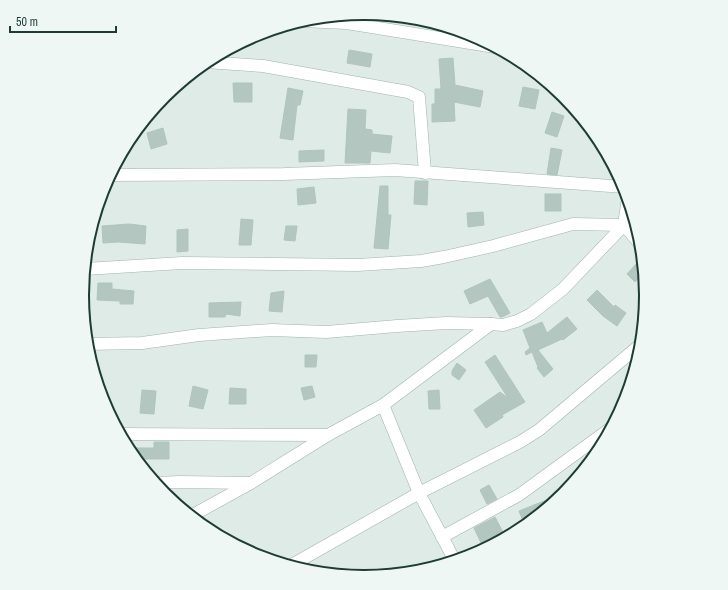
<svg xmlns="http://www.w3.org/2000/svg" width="728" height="590" font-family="'Archivo Narrow',sans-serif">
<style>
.building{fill:#b3c6bf;stroke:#b0c5be}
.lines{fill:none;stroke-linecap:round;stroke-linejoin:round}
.street-casing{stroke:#a1b3ae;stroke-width:13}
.street{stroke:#fff;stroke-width:12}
.rim{fill:none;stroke:#1e3b36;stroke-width:2}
</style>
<rect width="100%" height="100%" fill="#deebe6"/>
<g class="building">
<polygon points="349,50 372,54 370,67 347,63"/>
<polygon points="453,58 455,85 483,91 480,107 454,102 455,121 432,122 432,104 435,104 435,89 441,89 439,59"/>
<polygon points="233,83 252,83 252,102 234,102"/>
<polygon points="523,87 539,90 535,109 519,106"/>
<polygon points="288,88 303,91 300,105 297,105 293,140 280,138"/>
<polygon points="348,109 366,110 365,129 372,130 372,134 392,136 390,153 371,151 370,163 345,163"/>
<polygon points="552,112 564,116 557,137 545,133"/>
<polygon points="163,128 167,144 151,149 147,133"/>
<polygon points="551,148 562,150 557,175 547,174"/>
<polygon points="324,150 324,161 299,162 299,151"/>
<polygon points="415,181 428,181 427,205 414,204"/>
<polygon points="380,186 388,186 388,215 391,215 388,249 374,248"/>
<polygon points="314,187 316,203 298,205 297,189"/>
<rect x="545" y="194" width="16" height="17"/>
<polygon points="483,212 484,225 468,227 467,213"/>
<polygon points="241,219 253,220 251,245 239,245"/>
<polygon points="129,224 146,226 145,244 118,242 103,243 102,226"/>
<polygon points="286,226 297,226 295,241 284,240"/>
<polygon points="188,229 188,251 177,252 177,230"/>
<polygon points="636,264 644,272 635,282 627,274"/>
<polygon points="490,279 510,313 502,317 500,317 488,296 470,304 464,291"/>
<polygon points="98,283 112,283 112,289 134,291 133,304 120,304 120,301 97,300"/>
<polygon points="597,290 614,307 615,305 626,313 617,326 603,316 587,300"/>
<polygon points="284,291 282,312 269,311 271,293"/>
<polygon points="241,302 240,316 226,314 225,317 209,317 209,303"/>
<polygon points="567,317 577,329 563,340 562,339 538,350 553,369 544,377 537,368 538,367 532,352 526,355 525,352 530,348 523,330 542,322 547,333"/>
<polygon points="305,355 317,355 316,367 305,367"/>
<polygon points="495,355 525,402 502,415 503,417 486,428 474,410 500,392 508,398 485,362"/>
<polygon points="457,363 466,370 459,380 452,375 452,371"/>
<polygon points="193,386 208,390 203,409 189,406"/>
<polygon points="312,386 315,397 304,400 301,388"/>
<polygon points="230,388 246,389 246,404 229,404"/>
<polygon points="142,390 156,391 154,414 140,413"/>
<polygon points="439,390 440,409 429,409 428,391"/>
<polygon points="154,442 169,442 169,459 136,459 134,457 134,448 154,448"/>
<polygon points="489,485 497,499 487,504 480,490"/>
<polygon points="559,495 560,497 525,526 519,511"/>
<polygon points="495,517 505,536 483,547 474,528"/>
</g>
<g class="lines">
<g class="street-casing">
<g id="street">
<polyline points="301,21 347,23 495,47"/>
<polyline points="206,62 263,66 408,92 419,97 425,173"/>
<polyline points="110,175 284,174 395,170 624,187"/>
<polyline points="85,269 182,263 358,265 421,261 444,257 493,246 573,224 624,225 641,245"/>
<polyline points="87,344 142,343 199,335 272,330 326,332 397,326 446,323 491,324"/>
<polyline points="383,405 419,493 455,561"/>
<polyline points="120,434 328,435"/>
<polyline points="155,483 180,482 250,483"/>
<polyline points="191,516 251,483 328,435 383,405 491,324 503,325 517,321 531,314 563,289 624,225 628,198"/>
<polyline points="442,537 519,495 611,428"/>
<polyline points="290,566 419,493 520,442 539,430 641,344"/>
</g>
</g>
<use href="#street" class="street"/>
</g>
<path d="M0 0H728V590H0ZM89 295a275 275 0 1 1 550 0a275 275 0 1 1-550 0Z" fill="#eef7f3" fill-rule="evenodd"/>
<path class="rim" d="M89 295a275 275 0 1 1 550 0a275 275 0 1 1-550 0Z"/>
<path d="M10 26v6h106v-6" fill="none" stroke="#1e3b36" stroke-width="2"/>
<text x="16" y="26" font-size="12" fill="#1e3b36" stroke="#eef7f3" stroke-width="3" paint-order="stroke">50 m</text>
</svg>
